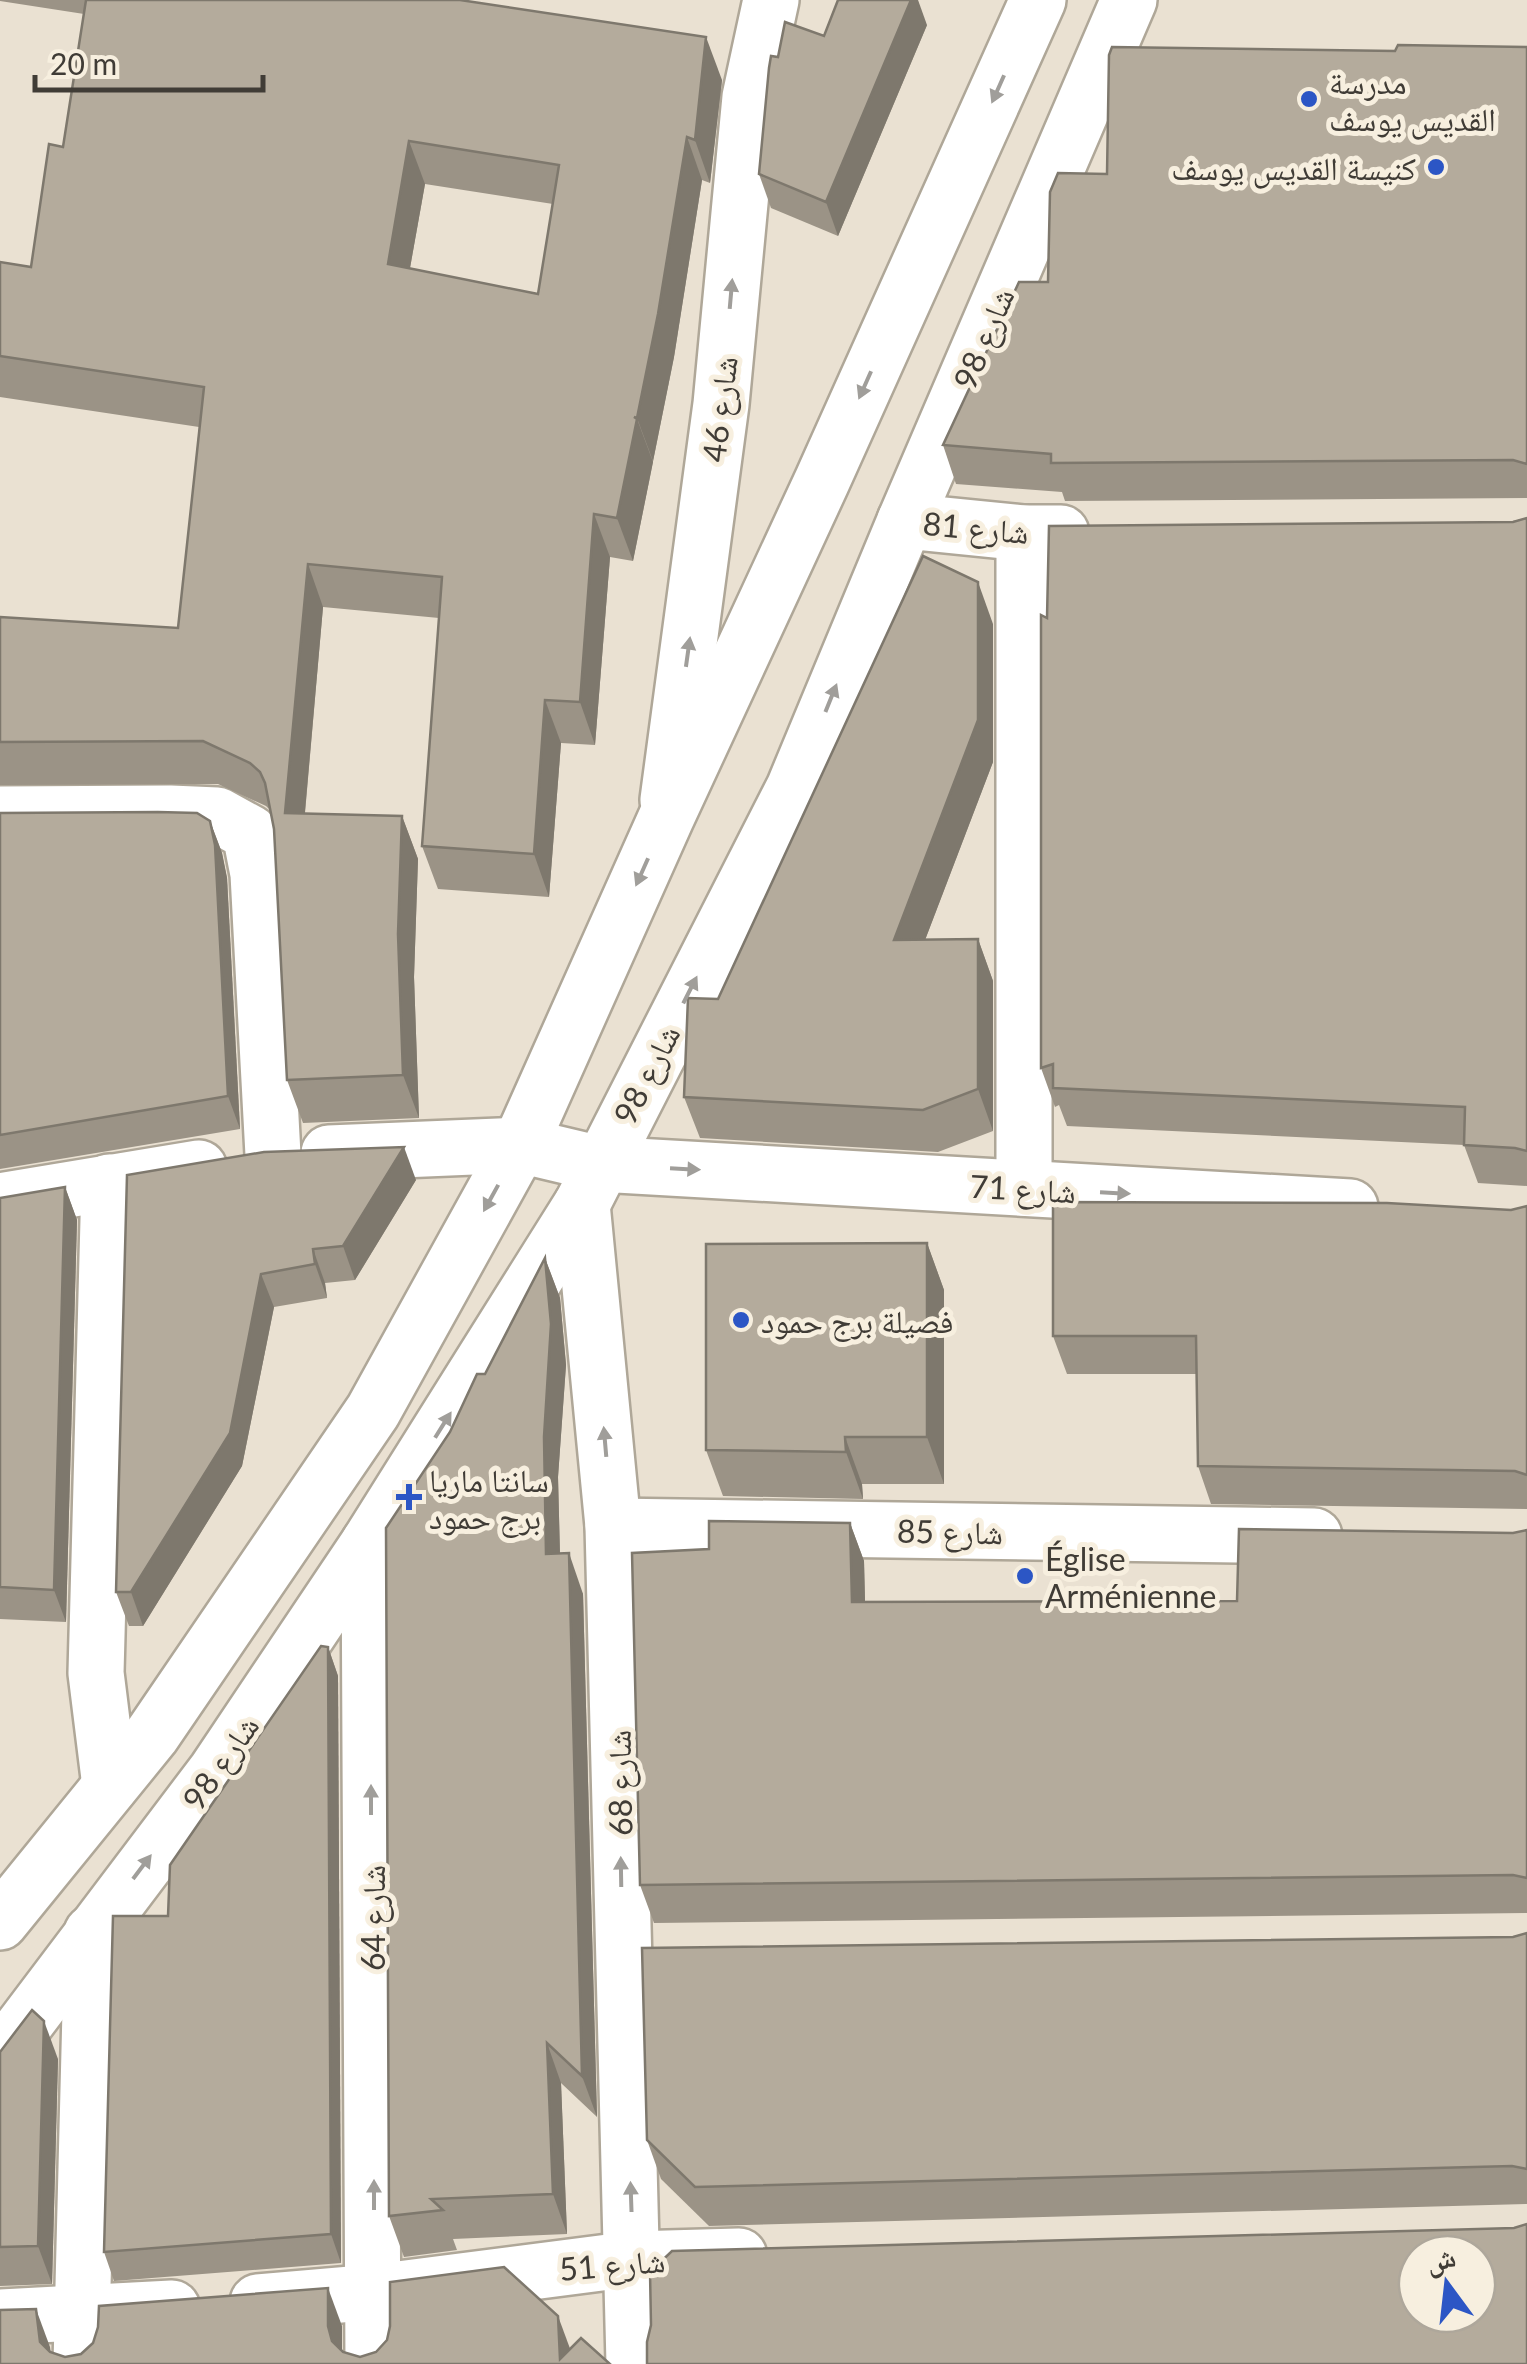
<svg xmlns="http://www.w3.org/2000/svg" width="1527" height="2364" font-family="Lato,'Noto Naskh Arabic',sans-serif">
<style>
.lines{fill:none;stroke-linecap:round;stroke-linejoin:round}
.minor-casing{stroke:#afa798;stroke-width:60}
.tertiary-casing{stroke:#afa798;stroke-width:60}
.minor{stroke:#fff;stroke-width:55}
.tertiary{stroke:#fff;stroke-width:55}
.wall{fill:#9b9386;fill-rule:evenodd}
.shaded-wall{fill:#7e786d}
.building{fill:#b4ab9c;stroke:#7e786d;stroke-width:2.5;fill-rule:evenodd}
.oneway{fill:#a09e9a}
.poi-dot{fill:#2c56c5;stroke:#f7efdf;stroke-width:4}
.labels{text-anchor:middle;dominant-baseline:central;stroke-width:10;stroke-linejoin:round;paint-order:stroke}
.poi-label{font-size:32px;fill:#403c36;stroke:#f7efdf;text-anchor:start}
.street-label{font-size:32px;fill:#403c36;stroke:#f7efdf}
</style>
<rect width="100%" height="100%" fill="#eae1d2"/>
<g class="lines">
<g class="minor-casing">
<g id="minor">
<polyline points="905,521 1024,533 1061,533"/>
<polyline points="668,800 721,404 750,97 771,0"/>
<polyline points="0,814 170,813 217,815 250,833 258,874 273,1155"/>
<polyline points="329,1153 520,1145 600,1164 1350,1207"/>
<polyline points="109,1182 96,1673 110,1786"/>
<polyline points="1024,1188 1024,533"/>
<polyline points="0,1201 199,1168"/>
<polyline points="582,1204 613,1526 634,2364"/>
<polyline points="613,1526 1314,1536"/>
<polyline points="369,1543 373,2364"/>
<polyline points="258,2302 375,2292 632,2259 739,2256"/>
<polyline points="0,2317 172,2308"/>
<polyline points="81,2364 92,1933"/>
</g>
</g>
<g class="tertiary-casing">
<g id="tertiary">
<polyline points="0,1922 152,1735 373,1411 520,1145 666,818 822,481 1038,0"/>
<polyline points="0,2057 216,1771 369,1543 582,1204 794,788 905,521 1129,0"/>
</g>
</g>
<use href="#minor" class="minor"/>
<use href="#tertiary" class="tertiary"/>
</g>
<g class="wall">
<path d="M0 0H460L722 80 710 183 702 180 674 357 633 561 610 557 595 745 561 743 549 897 438 889 422 846 439 618 323 607 305 813 402 816 418 859 414 977 419 1118 303 1123 287 1080 274 829 270 810 266 806 218 784 0 785V617L178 628 199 427 0 397V262L31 267 63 147 84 14 0 1ZM425 184 553 204 538 294 410 268Z"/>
<polygon points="927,25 838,236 771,208 759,174 778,57 824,36"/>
<polygon points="1527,47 1527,498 1065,501 1062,492 956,484 943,445 1048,282 1107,174 1395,51"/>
<polygon points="1527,518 1527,1186 1478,1183 1464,1145 1067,1126 1059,1105 1055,1107 1041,1068 1047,618"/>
<polygon points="993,624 993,762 925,940 978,939 993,981 993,1131 938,1152 700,1138 684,1097 718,999"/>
<polygon points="0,813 210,821 222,853 227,878 240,1129 0,1169"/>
<polygon points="264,1152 416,1180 355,1280 325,1283 327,1298 274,1307 242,1466 143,1626 129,1626 116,1592"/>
<polygon points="65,1187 77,1220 66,1622 0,1619 0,1198"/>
<polygon points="1527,1206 1527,1509 1211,1504 1198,1466 1196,1374 1067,1374 1053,1336"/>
<polygon points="927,1243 944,1290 944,1484 862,1484 863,1499 723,1496 706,1450"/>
<polygon points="545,1258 560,1298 566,1365 558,1477 560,1554 583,1594 597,2117 561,2083 567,2234 453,2239 457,2250 404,2257 389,2216 450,1432 485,1374"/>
<polygon points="850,1523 864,1561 865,1602 1237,1601 1527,1530 1527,1913 654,1923 640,1885 709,1549"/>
<polygon points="328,1647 338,1676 341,2263 114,2281 104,2252 168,1916"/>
<polygon points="1527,1933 1527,2204 709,2226 661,2179 647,2140"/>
<polygon points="0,2052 58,2059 52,2284 0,2286"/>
</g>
<g class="shaded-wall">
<polygon points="911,0 918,0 927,25 838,236 826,202"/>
<polygon points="706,37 722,80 710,183 695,140"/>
<polygon points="687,137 702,180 674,357 653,461 637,418"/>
<polygon points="409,141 425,184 403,307 388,264"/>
<polygon points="637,419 653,462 633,561 617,518"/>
<polygon points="594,514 610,557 595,745 580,702"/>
<polygon points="308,564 323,607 301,856 285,813"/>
<polygon points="978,582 993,624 993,762 909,982 894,940"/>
<polygon points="545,700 561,743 549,897 534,854"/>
<polygon points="402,816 418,859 414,977 419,1118 403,1075 398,934"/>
<polygon points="210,821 222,853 227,878 240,1129 228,1096"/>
<polygon points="978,939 993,981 993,1131 978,1089"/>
<polygon points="404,1147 416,1180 355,1280 343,1246"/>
<polygon points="65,1187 77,1220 66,1622 54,1590"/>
<polygon points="927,1243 944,1290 944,1484 927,1437"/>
<polygon points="313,1249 325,1283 327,1298 315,1264"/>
<polygon points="545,1258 560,1298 566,1365 558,1477 561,1595 546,1554 544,1437"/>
<polygon points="261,1274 274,1307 242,1466 143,1626 131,1592"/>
<polygon points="845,1437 862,1484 863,1499 846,1452"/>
<polygon points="850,1523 864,1561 866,1640 852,1602"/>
<polygon points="569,1553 583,1594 597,2117 582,2076"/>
<polygon points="328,1647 338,1676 341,2263 331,2234"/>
<polygon points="44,2021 58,2059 52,2284 38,2246"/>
<polygon points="547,2043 561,2083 567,2234 553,2194"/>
<polygon points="328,2288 342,2326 342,2364 332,2341 328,2326"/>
<polygon points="36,2309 50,2347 52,2364 40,2342"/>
<polygon points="558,2316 572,2354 560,2359"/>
</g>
<g class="building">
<path d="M86 0H460L706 37 695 140 687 137 658 314 637 418 634 417 637 419 617 518 594 514 580 702 545 700 534 854 422 846 442 577 308 564 285 813 402 816 398 934 403 1075 287 1080 274 829 265 783 260 772 250 763 203 741 0 742V617L178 628 204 387 0 356V262L31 267 49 144 63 147ZM409 141 559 165 538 294 388 264Z"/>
<polygon points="838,0 911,0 826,202 759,174 769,68 771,56 778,57 785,22 824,36"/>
<polygon points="1398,45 1527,47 1527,464 1513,460 1051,463 1051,454 943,445 1019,282 1048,282 1050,192 1058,173 1107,174 1109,55 1112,47 1395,51"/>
<polygon points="1527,518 1527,1151 1515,1148 1464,1145 1465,1107 1053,1088 1053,1064 1041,1068 1041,615 1047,618 1049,526 1513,522"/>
<polygon points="923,556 978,582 978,720 894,940 978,939 978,1089 923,1110 684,1097 688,998 718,999"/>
<polygon points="158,812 197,813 210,821 215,845 228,1096 0,1135 0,813"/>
<polygon points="404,1147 343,1246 313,1249 315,1264 261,1274 230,1433 131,1592 116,1592 127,1175 264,1152"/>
<polygon points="65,1187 54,1590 0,1587 0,1198"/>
<polygon points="1053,1202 1387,1203 1511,1210 1527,1206 1527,1475 1515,1471 1198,1466 1196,1336 1053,1336"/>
<polygon points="927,1243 927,1437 845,1437 846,1452 706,1450 706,1244"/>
<polygon points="545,1258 551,1324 544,1437 546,1554 569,1553 582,2076 547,2043 553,2194 431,2199 443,2210 389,2216 386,1528 450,1432 477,1374 485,1374"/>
<polygon points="709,1521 850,1523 852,1602 1237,1601 1239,1529 1513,1533 1527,1530 1527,1878 1513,1875 640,1885 632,1553 709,1549"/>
<polygon points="321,1646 328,1647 331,2234 104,2252 113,1916 168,1916 170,1865"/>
<polygon points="1527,1933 1527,2169 1512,2166 695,2187 647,2140 642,1948 1513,1937"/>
<polygon points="32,2010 44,2021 38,2246 0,2247 0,2052"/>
<path d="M1527 2224V2364H647V2342L651 2325 650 2272 672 2251 1514 2228ZM1417 2254H1477V2314H1417Z"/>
<polygon points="504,2267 558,2316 560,2359 581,2338 610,2364 0,2364 0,2310 36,2309 40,2342 50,2352 65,2357 81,2354 93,2343 98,2327 99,2306 328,2288 328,2326 332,2341 343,2352 360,2357 376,2352 387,2340 390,2326 390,2282"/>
</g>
<defs><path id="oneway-solid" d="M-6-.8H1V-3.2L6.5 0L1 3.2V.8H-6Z" transform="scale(2.5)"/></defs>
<g class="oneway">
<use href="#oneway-solid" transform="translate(998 89) rotate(114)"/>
<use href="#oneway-solid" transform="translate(731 294) rotate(-85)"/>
<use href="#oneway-solid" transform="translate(865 385) rotate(114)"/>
<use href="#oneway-solid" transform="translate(688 652) rotate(-82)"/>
<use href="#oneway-solid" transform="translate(831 698) rotate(-68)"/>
<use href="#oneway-solid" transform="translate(642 872) rotate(114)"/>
<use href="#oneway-solid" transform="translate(690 990) rotate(-63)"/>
<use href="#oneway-solid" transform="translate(685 1169) rotate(3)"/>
<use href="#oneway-solid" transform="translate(1115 1193) rotate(3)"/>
<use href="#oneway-solid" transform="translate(491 1198) rotate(119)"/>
<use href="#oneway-solid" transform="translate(443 1425) rotate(-58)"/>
<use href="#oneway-solid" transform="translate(605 1442) rotate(-95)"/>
<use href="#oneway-solid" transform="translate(371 1800) rotate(-90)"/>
<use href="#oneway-solid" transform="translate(142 1867) rotate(-53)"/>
<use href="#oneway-solid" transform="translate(621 1872) rotate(-91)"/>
<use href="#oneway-solid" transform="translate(374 2195) rotate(-90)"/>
<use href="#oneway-solid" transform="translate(631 2197) rotate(-92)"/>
</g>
<g class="poi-dot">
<circle cx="1309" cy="99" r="10"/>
<circle cx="1436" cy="167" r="10"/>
<circle cx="741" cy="1320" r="10"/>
<path d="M404 1482h10v10h10v10h-10v10h-10v-10h-10v-10h10z"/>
<circle cx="1025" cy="1576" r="10"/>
</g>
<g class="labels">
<g class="poi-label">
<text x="1329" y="81">مدرسة<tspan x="1329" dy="37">القديس يوسف</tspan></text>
<text x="1416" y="167" text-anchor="end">كنيسة القديس يوسف</text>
<text x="761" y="1320">فصيلة برج حمود</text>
<text x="429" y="1479">سانتا ماريا<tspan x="429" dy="37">برج حمود</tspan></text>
<text x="1045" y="1558">Église<tspan x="1045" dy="37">Arménienne</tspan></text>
</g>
<g class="street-label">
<text transform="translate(983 338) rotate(-67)">شارع 98</text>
<text transform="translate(719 409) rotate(-83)">شارع 46</text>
<text transform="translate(976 527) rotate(5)">شارع 81</text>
<text transform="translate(646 1074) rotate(-63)">شارع 98</text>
<text transform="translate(1023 1188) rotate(3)">شارع 71</text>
<text transform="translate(950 1531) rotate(1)">شارع 85</text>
<text transform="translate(220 1762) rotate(-55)">شارع 98</text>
<text transform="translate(619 1783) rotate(-91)">شارع 68</text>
<text transform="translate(372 1918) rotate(-90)">شارع 64</text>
<text transform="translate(612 2264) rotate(-5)">شارع 51</text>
</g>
</g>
<g transform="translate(1447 2284) rotate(345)"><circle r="48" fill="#f7efdf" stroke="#aea79b" stroke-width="2.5"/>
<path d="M0-8L18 38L0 25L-18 38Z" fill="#2c56c5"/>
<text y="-15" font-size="28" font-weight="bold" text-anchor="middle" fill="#403c36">ش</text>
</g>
<path d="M35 75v15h228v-15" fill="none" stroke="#403c36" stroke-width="5"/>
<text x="50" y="75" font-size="30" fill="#403c36" stroke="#f7efdf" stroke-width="8" paint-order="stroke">20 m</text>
</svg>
